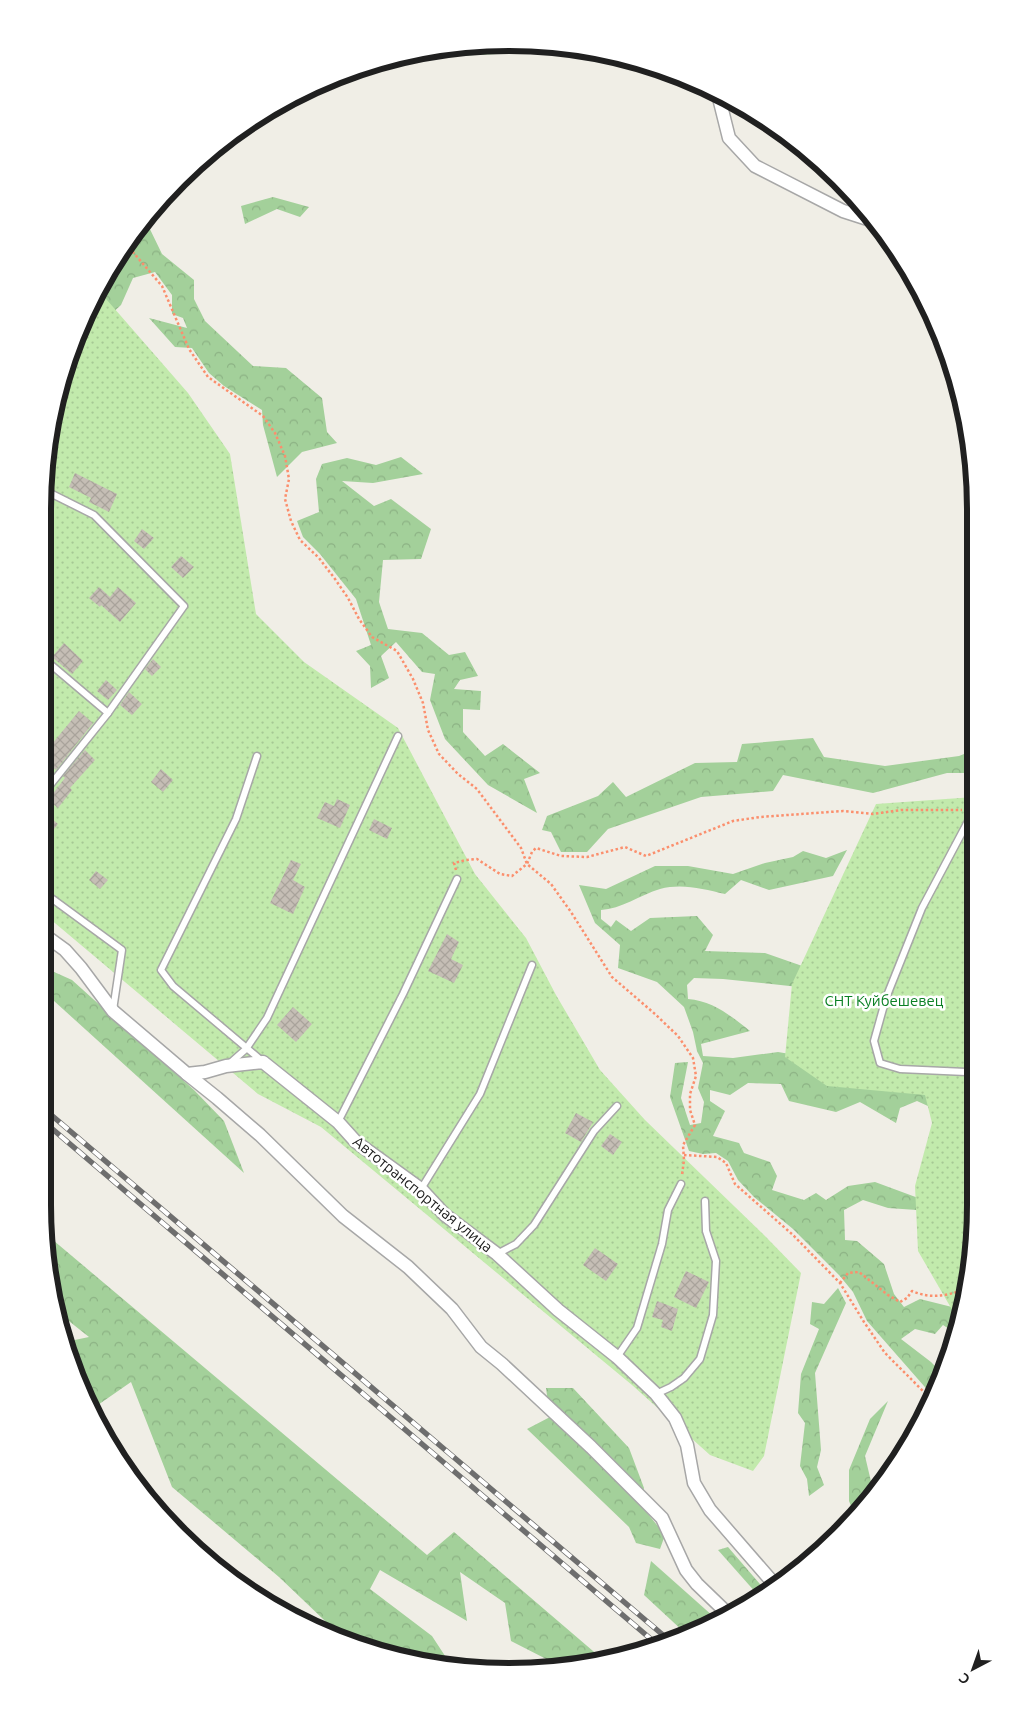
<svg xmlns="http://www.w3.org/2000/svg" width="1018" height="1714" font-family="Ubuntu,sans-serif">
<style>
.forest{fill:url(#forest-crowns)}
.garden{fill:url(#garden-dots)}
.building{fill:url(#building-cross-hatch)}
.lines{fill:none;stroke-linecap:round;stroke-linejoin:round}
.lane-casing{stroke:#a7a7a7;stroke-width:9}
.street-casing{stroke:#a7a7a7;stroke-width:15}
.path{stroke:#fb8f6d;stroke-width:2.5;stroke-dasharray:2.5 2.5;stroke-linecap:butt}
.lane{stroke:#fff;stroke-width:6}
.street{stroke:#fff;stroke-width:12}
.rail-casing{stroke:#6e6e6e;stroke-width:5.5}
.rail{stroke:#fff;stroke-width:4;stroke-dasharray:11;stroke-linecap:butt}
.labels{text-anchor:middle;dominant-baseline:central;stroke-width:5;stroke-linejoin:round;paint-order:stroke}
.park-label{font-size:15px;fill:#0b8025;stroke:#fff}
.street-label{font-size:15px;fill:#202020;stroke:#fff}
.rim{fill:none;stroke:#202020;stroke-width:6}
</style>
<defs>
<pattern id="forest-crowns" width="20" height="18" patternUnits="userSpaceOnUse" patternTransform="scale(1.25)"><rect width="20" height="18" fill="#a3d09a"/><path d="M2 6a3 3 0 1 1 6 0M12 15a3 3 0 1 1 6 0" fill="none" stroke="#8cb284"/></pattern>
<pattern id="garden-dots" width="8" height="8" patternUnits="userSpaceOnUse" patternTransform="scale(1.25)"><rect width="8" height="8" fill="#c2eaac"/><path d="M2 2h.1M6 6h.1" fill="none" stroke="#a6c894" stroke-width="1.8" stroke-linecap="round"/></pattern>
<pattern id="building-cross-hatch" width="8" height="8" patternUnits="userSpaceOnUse" patternTransform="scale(1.25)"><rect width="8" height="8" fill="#c5beb5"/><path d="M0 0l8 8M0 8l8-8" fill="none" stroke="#a9a39b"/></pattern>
</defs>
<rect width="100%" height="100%" fill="#f0eee6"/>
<g class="forest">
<polygon points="498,44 497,54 429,57 410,54 418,51"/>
<polygon points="273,197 309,207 300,217 277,209 245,224 241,206"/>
<polygon points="145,221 146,221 162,254 194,280 194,299 205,321 253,366 286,368 322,398 327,432 337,443 302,452 277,477 263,425 262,410 224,386 209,373 192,348 175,347 149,318 187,328 183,318 172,314 172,295 155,272 133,278 121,305 86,337 44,478 67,359 121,250"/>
<polygon points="401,457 423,474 373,483 342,481 374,506 391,499 431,529 421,559 383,560 379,602 388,629 422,633 449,655 465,652 478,676 460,680 454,689 481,691 480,710 463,709 463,732 485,756 503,744 540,773 524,779 537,813 488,785 445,739 430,700 435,674 422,672 396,642 381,656 389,678 371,688 370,666 356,651 371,645 356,599 320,554 303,537 297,521 319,512 316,479 322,464 347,458 376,465"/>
<polygon points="813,738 824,757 885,766 959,756 974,750 974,773 947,773 873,793 783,775 773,791 701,797 608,829 587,852 561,852 551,832 542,830 547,816 598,796 613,782 626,797 695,763 737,762 742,744"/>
<path d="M847 850 833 876 769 890 741 880 725 894C703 889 682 883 660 889 640 895 621 909 601 910V919L611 927 616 920 631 931 650 918 697 916 713 935 705 951 765 953 808 968 799 987 723 979 694 978 687 985 688 999C713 1001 731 1016 750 1031L701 1044 703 1056 733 1058 778 1052 958 1082 941 1112 917 1101 900 1108 896 1123 860 1102 836 1112 789 1101 781 1084 748 1083 730 1095 710 1090V1101L725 1111 713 1136 739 1143 744 1153 770 1162 777 1176 772 1190 804 1200 816 1193 826 1200 848 1186 875 1182 921 1199 931 1211 888 1208 863 1200 844 1210 845 1240 857 1241 884 1264 894 1294 904 1307 920 1299 960 1309 955 1333 943 1325 935 1334 915 1329 901 1339 931 1362 942 1373 931 1394 867 1321 853 1292 839 1275 793 1229 754 1197 738 1180 728 1161 716 1153 703 1154 689 1151 670 1097 675 1063 688 1062 681 1098 690 1125 701 1123 704 1102 698 1088 703 1063 697 1051 693 1032 684 1007 657 982 618 968 620 945 595 923 579 885 606 889 655 866H688L733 874 765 863 793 857 803 851 826 858Z"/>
<polygon points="43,967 72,980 194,1090 224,1121 244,1173 43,991"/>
<polygon points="47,1235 427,1555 454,1532 600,1657 556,1664 511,1641 505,1603 460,1572 467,1621 380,1570 370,1589 432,1636 449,1662 359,1647 345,1640 279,1577 172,1487 131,1382 95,1407 67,1355 65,1342 89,1337 60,1314"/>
<polygon points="838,1288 846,1303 815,1373 821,1450 817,1467 824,1485 809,1496 807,1479 800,1466 805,1423 798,1413 801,1374 819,1329 810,1324 812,1302 824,1304"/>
<polygon points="546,1388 573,1388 629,1448 644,1488 640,1504 665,1535 660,1549 636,1543 629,1527 527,1429 550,1417"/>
<polygon points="888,1401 865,1456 873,1490 853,1511 849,1501 849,1470 870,1419"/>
<polygon points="728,1547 765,1590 757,1594 718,1550"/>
<polygon points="651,1561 714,1617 685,1633 644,1595"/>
</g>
<g class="garden">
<polygon points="100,292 188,393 230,454 256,614 304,662 398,728 475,874 526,938 556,995 600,1070 645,1120 765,1236 801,1273 764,1456 753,1471 710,1455 632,1385 321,1127 258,1094 43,913 44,478 67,359"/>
<polygon points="974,797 974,1236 958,1320 918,1251 915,1186 932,1123 925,1095 827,1086 785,1057 792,984 876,804"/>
</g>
<g class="building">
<polygon points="75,473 117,494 109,512 89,502 91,498 69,487"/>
<polygon points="142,529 154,538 144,549 134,541"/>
<polygon points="181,556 194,567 183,578 171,567"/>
<polygon points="99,587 110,597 118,587 136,603 120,622 101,605 100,607 89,598"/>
<polygon points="64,643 83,661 72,674 52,657"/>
<polygon points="153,659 161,667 152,676 145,669"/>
<polygon points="106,680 117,690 108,700 97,691"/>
<polygon points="129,692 142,704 132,715 120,705"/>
<polygon points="79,711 93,723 56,770 43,760 43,755"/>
<polygon points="85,750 95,760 70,788 72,790 58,808 48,800 65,778 63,776"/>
<polygon points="161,769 173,780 163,792 151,782"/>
<polygon points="337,799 350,805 340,828 317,818 325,802 334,806"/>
<polygon points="43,811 58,824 43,843"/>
<polygon points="374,819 392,828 387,839 369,830"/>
<polygon points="291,860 301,864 293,880 305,887 293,914 270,903"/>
<polygon points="96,871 108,880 100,889 89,880"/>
<polygon points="447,934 459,942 451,959 463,965 454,983 428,971"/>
<polygon points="293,1007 312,1024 296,1042 277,1025"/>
<polygon points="576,1113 593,1122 581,1142 565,1133"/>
<polygon points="610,1134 622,1142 613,1155 601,1146"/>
<polygon points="595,1248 618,1264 606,1281 583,1265"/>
<polygon points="686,1271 709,1282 696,1308 674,1297"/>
<polygon points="657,1301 678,1309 672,1331 661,1327 663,1320 652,1317"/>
</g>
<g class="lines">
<g class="lane-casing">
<g id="lane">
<polyline points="43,658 108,713"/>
<polyline points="257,756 236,819 161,970 173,986 262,1061"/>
<polyline points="43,794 108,713 184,606 94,515 44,490"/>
<polyline points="974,810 922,908 886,998 874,1041 880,1063 900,1069 966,1072 974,1065"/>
<polyline points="43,892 122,950 113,1010"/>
<polyline points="229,1064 246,1049 267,1018 398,736"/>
<polyline points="338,1122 403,994 457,879"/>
<polyline points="421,1189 480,1094 532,965"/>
<polyline points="497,1254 516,1244 534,1225 594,1131 617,1106"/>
<polyline points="617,1357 637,1328 662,1244 668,1210 681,1184"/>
<polyline points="656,1394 671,1387 684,1378 700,1359 713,1315 716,1261 706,1231 705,1201"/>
</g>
</g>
<g class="street-casing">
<g id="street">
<polyline points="718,94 729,138 755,166 843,211 874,221"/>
<polyline points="43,934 65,950 81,968 113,1011 187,1074 205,1072 226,1066 263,1062 338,1122 356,1142 421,1189 445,1215 497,1254 558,1310 617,1357 656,1394 675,1418 687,1445 694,1483 710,1510 775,1585"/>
<polyline points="187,1074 217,1098 260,1135 343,1216 408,1267 452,1309 481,1347 502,1364 591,1447 662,1518 686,1570 697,1584 725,1611"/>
</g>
</g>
<g class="path">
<polyline points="126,244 162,286 189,349 208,377 263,416 275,433 285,456 289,479 285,499 291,521 300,540 319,558 335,579 348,598 359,619 372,637 397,651 413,679 423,703 428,730 439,754 458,774 477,789 521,848 527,864 551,884 571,912 612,977 655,1014 678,1036 693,1058 696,1076 690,1094 690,1110 695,1125 683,1145 684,1160 682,1175"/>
<polyline points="456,870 454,863 466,860 477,859 500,874 512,876 527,864 532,852 536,848 561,856 587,857 625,847 646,856 733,821 760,817 843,811 873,814 901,810 962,810"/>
<polyline points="684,1155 717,1157 726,1163 735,1184 793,1235 840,1283 864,1322 885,1353 930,1398"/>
<path d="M840 1283 848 1273 859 1272 888 1295 900 1302 907 1298 912 1291C931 1299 944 1296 964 1290"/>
</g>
<use href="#lane" class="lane"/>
<use href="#street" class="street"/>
<g class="rail-casing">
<g id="rail">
<polyline points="43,1108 670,1641"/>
<polyline points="43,1121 659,1646"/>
</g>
</g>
<use href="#rail" class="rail"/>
</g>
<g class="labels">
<g class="park-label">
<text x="884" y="1000">СНТ Куйбешевец</text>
</g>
<g class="street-label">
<text transform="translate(423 1194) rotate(39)">Автотранспортная улица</text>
</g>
</g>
<path d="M0 0H1018V1714H0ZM509 51H509A458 458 0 0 1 967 509V1205A458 458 0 0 1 509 1663H509A458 458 0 0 1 51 1205V509A458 458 0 0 1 509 51Z" fill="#fff" fill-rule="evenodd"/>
<path class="rim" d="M509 51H509A458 458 0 0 1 967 509V1205A458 458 0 0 1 509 1663H509A458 458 0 0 1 51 1205V509A458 458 0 0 1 509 51Z"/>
<g transform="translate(973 1669) rotate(221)" stroke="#ffffff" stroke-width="4" paint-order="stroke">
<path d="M0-4L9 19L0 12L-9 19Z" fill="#202020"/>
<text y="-8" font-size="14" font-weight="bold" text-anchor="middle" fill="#202020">С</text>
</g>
</svg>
